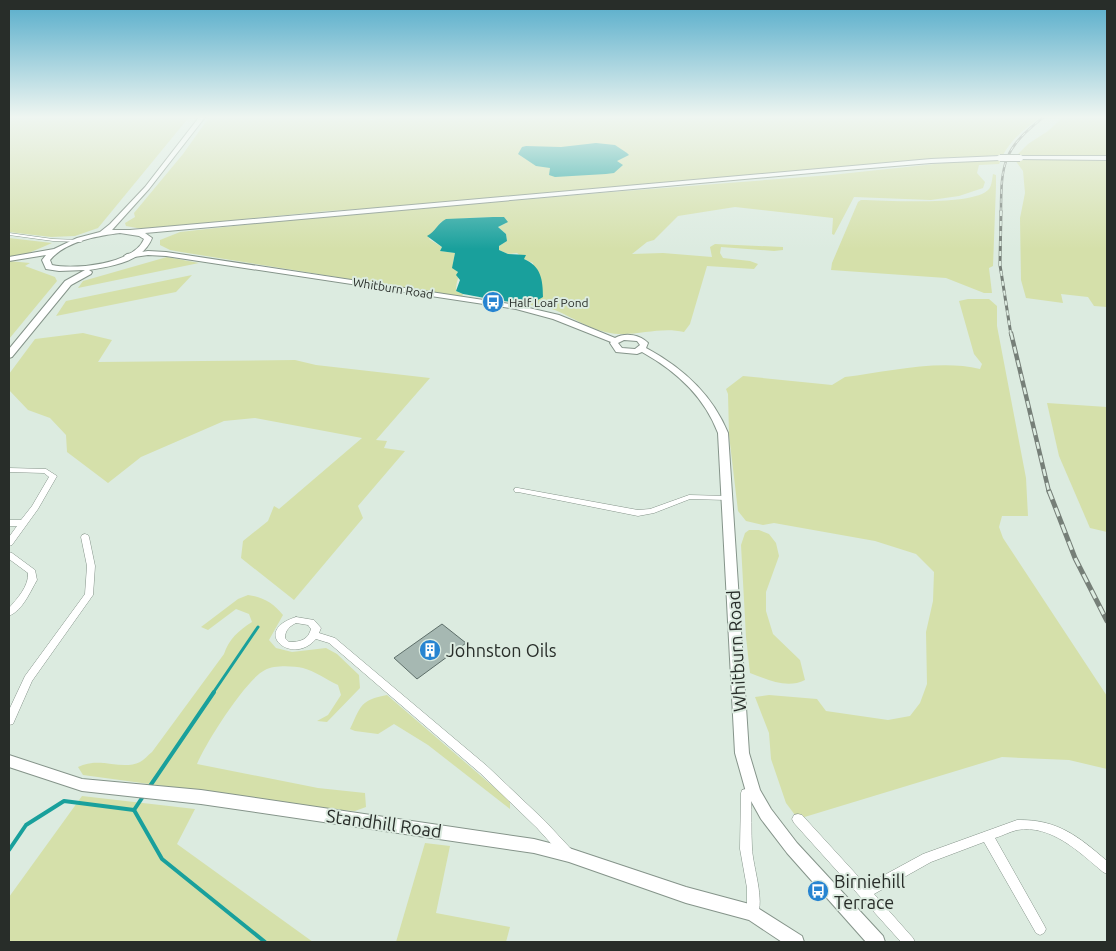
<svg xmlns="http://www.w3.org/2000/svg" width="1116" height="951" font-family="Ubuntu,sans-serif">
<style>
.green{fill:#d5e0aa}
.water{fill:#19a09c}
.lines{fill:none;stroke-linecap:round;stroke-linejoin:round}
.stream-far1{stroke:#19a09c;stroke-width:3}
.stream{stroke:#19a09c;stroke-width:4}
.building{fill:#a6b8b2;stroke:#5e6f6a}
.street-casing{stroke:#85948a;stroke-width:1}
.secondary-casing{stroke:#85948a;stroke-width:2}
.primary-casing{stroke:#85948a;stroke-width:2}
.street{fill:#fff;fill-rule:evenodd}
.secondary{fill:#fff;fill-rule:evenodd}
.primary{fill:#fff;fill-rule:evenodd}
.rail-far3-casing{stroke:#767f78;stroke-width:2.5}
.rail-far2-casing{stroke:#767f78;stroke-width:3}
.rail-far1-casing{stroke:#767f78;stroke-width:4.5}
.rail-casing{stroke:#767f78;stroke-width:5}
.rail-far3{stroke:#dcebe0;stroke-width:1;stroke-dasharray:4.5;stroke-linecap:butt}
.rail-far2{stroke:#dcebe0;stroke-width:2;stroke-dasharray:5;stroke-linecap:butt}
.rail-far1{stroke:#dcebe0;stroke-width:2.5;stroke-dasharray:7;stroke-linecap:butt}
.rail{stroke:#dcebe0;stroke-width:3;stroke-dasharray:9;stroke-linecap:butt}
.primary-bridge-casing{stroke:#85948a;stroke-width:8;stroke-linecap:butt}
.primary-bridge{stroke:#fff;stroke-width:6}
.labels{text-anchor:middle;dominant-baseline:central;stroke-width:4;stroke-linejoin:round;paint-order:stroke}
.far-street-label{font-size:12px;fill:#282d29;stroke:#dcebe0}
.far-poi-label{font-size:12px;fill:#282d29;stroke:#dcebe0;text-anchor:start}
.near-poi-label{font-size:18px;fill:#282d29;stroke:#dcebe0;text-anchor:start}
.near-street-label{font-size:18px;fill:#282d29;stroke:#dcebe0}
</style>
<rect width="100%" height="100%" fill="#dcebe0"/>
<g class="green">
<polygon points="9,116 190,116 98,228 75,236 51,237 9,232"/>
<path d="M210 116H352L371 120 401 116H1042C1026 128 1012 138 1003 155L904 161 385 208 328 211 142 229 126 226 125 223 135 217 134 213 183 154Z"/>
<polygon points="1064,116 1107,116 1107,157 1016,156 1028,144 1048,131"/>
<polygon points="1047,158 1107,159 1107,307 1094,306 1088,297 1061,294 1063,303 1026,298 1021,280 1020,218 1025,193 1023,171 1015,160"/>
<path d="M1001 160 999 164 979 165 977 173 985 182 983 188 959 196 931 200 854 197 834 235 832 234 833 218 735 207 678 216 654 240 647 242 632 254 663 253 712 257 710 247 715 244 783 247V250L774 251 721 247 720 253 723 258 750 261 758 264 754 269 707 266 690 324 684 332C661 327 641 335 619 334 595 333 576 319 555 310 544 306 532 307 521 302L538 301 533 263 524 259 517 253 508 254 499 250V246L507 241 506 234 498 227 506 223 504 217 466 218 441 222 429 239 442 247 440 251 455 253 453 263C463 279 456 276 456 291L463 294 462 297 181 252 170 250 160 245V240L180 232 279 221 611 192 831 175 944 163Z"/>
<path d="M993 174 996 175V186L993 266 989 268 992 293H984L946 278 831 270 832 263 858 202 861 200C885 200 974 207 989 189 992 185 992 179 993 174Z"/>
<polygon points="9,238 52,243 24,255 9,257"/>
<polygon points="167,257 199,263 78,288 83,281"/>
<polygon points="9,261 30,263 25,266 55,277 57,281 9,339"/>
<polygon points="192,275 176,292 56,316 66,301"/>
<path d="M968 299H989L997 306V326L1026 478 1028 516H1002L999 527 1003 538 1107 696V769L1069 760 1002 757 798 819 786 803 771 759 769 733 755 697 769 695 817 699 826 711 888 720 910 716 920 703 927 684 926 632 933 601 934 572 916 554 875 541 774 523 763 525 746 521 738 511 729 435 728 394 726 389 743 376 832 385 845 377C888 372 938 359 980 369L982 364 974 354 959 301Z"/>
<polygon points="83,333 112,340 98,362 295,360 316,365 430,378 376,440 387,441 384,448 405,451 358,506 363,518 294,600 241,558 243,541 268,521 274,506 279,509 362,438 255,418 224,421 141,457 108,483 67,452 66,435 50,418 28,410 9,390 9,374 35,339"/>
<polygon points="1047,403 1107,407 1107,532 1090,528 1059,456"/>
<path d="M749 530H759L769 534 776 543 779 556 766 592V611L773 634 800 660 805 680C787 689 769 680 750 673L746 637 741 545 745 533Z"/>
<path d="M248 595C263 597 273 603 283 615L269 640 276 648 292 652 326 648 337 654 359 675 360 688 327 722 317 721 328 715 341 695 338 685C327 680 315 671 303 668 293 666 274 665 265 670 246 679 205 744 197 764L318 788 365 793 366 807 355 811 341 810 83 775 78 767C100 756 121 771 140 762 144 760 148 755 152 752L224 654C229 639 238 631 252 622L249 614 236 609 208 630 201 627 238 599Z"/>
<path d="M387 695 510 801V809L428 745 394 724 378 734 355 731 350 729C361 706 360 700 387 695Z"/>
<polygon points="82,796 195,809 177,844 313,942 9,942 9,897"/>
<polygon points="425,843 450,846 436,913 510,927 506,942 396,942"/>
</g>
<g class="water">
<polygon points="596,143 615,145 627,153 629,155 617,161 623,165 614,173 606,174 555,177 549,175 550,168 536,166 518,154 522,147 526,146 561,147"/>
<path d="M493 217H504L508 222 498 227 506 234 507 241 499 246V250L508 254 526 255 524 259C541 266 543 280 543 297 527 309 483 297 463 294L456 291 460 280 456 275 458 272 452 268 455 253 440 251 442 247 427 236C435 232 438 223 446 219Z"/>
</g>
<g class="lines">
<polyline class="stream-far1" points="213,693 258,627"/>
<g class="stream">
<polyline points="150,786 214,692"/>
<polyline points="134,810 144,795"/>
<polyline points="134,810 162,859 265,942"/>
<polyline points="9,850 26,825 64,801 134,810"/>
</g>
</g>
<polygon class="building" points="442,624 466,643 417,679 394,658"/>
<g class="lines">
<g class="street-casing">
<g id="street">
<polygon points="9,233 53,239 81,240 83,241 81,242 53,241 9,235"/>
<polygon points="9,468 46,469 57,476 38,509 12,545 9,546 9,537 17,526 9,526 9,520 21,520 32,506 49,477 44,473 9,472"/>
<polygon points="515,488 518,488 638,510 650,509 689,495 727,496 731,498 727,500 690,499 654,513 638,516 518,492 515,492 514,490"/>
<polygon points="85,534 88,535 89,537 95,566 93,595 32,681 13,724 9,725 9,710 25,676 85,594 87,566 81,537 82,535"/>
<path d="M9 552 12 553 35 570 37 580C30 592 23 610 9 616V608C17 599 29 586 28 573L9 559Z"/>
<path d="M296 617 314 620 321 628 319 633 335 638 487 766 545 821 572 850 574 854 572 858 568 859 564 858 537 828 480 773 329 643 316 639C292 667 250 631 296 617ZM296 623 308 625 311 629C308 640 300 642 289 642L285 638C285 630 290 626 296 623Z"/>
<path d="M753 787 757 789 758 792 757 795 751 797C752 814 751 831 752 848 753 868 765 899 757 917L753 919 749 917 747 913V888L740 849 741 793 742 790Z"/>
<path d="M798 814 802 815 866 885 923 854 1017 820C1057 819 1078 836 1107 861V874L1103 872C1079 852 1051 824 1017 830 1009 832 1002 836 995 838L1044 925 1046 929 1044 933 1040 935 1036 933 984 842 931 862 874 894 913 938 915 942H901L794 823 792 819 794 815Z"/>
</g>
</g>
<g class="secondary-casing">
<g id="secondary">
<path d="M148 251 166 252 516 305 559 315 615 338C626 332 640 335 648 343L646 348C683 368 712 394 728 433L749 753 760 790 771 809 797 843 883 936 885 942H866L787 853 761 819 746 792 735 753 718 433C704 396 676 371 642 352L637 354 616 352 610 343 611 342 553 319 516 309 166 256 148 255 127 258 124 256 127 254ZM624 340 637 341 640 345 635 349 622 348 618 343Z"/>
<polygon points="9,755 82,779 201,790 534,839 569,848 686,887 753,905 802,936 804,942 782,942 749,920 686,903 569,862 534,853 201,804 82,791 9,767"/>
</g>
</g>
<g class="primary-casing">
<g id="primary">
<path d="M200 116H206L149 189 112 230H130L931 159 1000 156 1003 158 1000 160 931 163 834 171 145 233 152 238C143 262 112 266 89 270L92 272 91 274 71 285 12 357 9 358V349L65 281 85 270 59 271 46 269 42 260 46 255 9 261V257L54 249 77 238 100 232 110 224 145 187ZM120 233 139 236 144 239C134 264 75 270 52 265L50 260C66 241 97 236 120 233Z"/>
<polygon points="1020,156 1107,156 1107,160 1018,159 1018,157"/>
</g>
</g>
<use href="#street" class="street"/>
<use href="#secondary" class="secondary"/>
<use href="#primary" class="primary"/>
<g class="rail-far3-casing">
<path id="rail-far3" d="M1001 212C1001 161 1004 148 1045 116"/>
</g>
<g class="rail-far2-casing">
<polyline id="rail-far2" points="1001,211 1000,265 1011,335"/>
</g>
<g class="rail-far1-casing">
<polyline id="rail-far1" points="1011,333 1049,492"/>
</g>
<g class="rail-casing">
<polyline id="rail" points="1049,491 1075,558 1107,621"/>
</g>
<use href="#rail-far3" class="rail-far3"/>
<use href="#rail-far2" class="rail-far2"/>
<use href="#rail-far1" class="rail-far1"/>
<use href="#rail" class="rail"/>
<g class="primary-bridge-casing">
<polyline id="primary-bridge" points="1000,158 1020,158"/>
</g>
<use href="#primary-bridge" class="primary-bridge"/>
</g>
<linearGradient id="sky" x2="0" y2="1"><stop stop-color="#55acca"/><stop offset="0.47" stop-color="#eff6f1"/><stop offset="1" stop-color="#eff6f1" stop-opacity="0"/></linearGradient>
<rect width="1116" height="249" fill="url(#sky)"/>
<defs>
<g id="bus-disc" transform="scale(1.125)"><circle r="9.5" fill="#2784d1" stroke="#dcebe0"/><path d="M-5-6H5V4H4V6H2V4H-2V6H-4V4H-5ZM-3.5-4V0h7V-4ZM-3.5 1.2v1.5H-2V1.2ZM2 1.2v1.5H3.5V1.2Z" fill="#fff"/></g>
<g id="building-disc" transform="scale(1.125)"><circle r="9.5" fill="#2784d1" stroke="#dcebe0"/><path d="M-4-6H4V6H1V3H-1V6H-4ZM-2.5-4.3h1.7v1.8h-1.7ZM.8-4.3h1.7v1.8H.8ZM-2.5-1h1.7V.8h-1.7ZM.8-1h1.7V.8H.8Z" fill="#fff"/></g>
</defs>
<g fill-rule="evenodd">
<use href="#bus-disc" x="493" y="302"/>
<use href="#building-disc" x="430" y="650"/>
<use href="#bus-disc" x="818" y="891"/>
</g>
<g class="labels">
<g class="far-street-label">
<text transform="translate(393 288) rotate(9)">Whitburn Road</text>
</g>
<g class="far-poi-label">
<text x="509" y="302">Half Loaf Pond</text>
</g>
<g class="near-poi-label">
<text x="446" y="650">Johnston Oils</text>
<text x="834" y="881">Birniehill<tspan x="834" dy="21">Terrace</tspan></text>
</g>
<g class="near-street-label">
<text transform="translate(736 651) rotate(-93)">Whitburn Road</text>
<text transform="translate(384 823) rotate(8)">Standhill Road</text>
</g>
</g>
<rect width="1116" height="951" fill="none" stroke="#282d29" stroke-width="20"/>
</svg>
